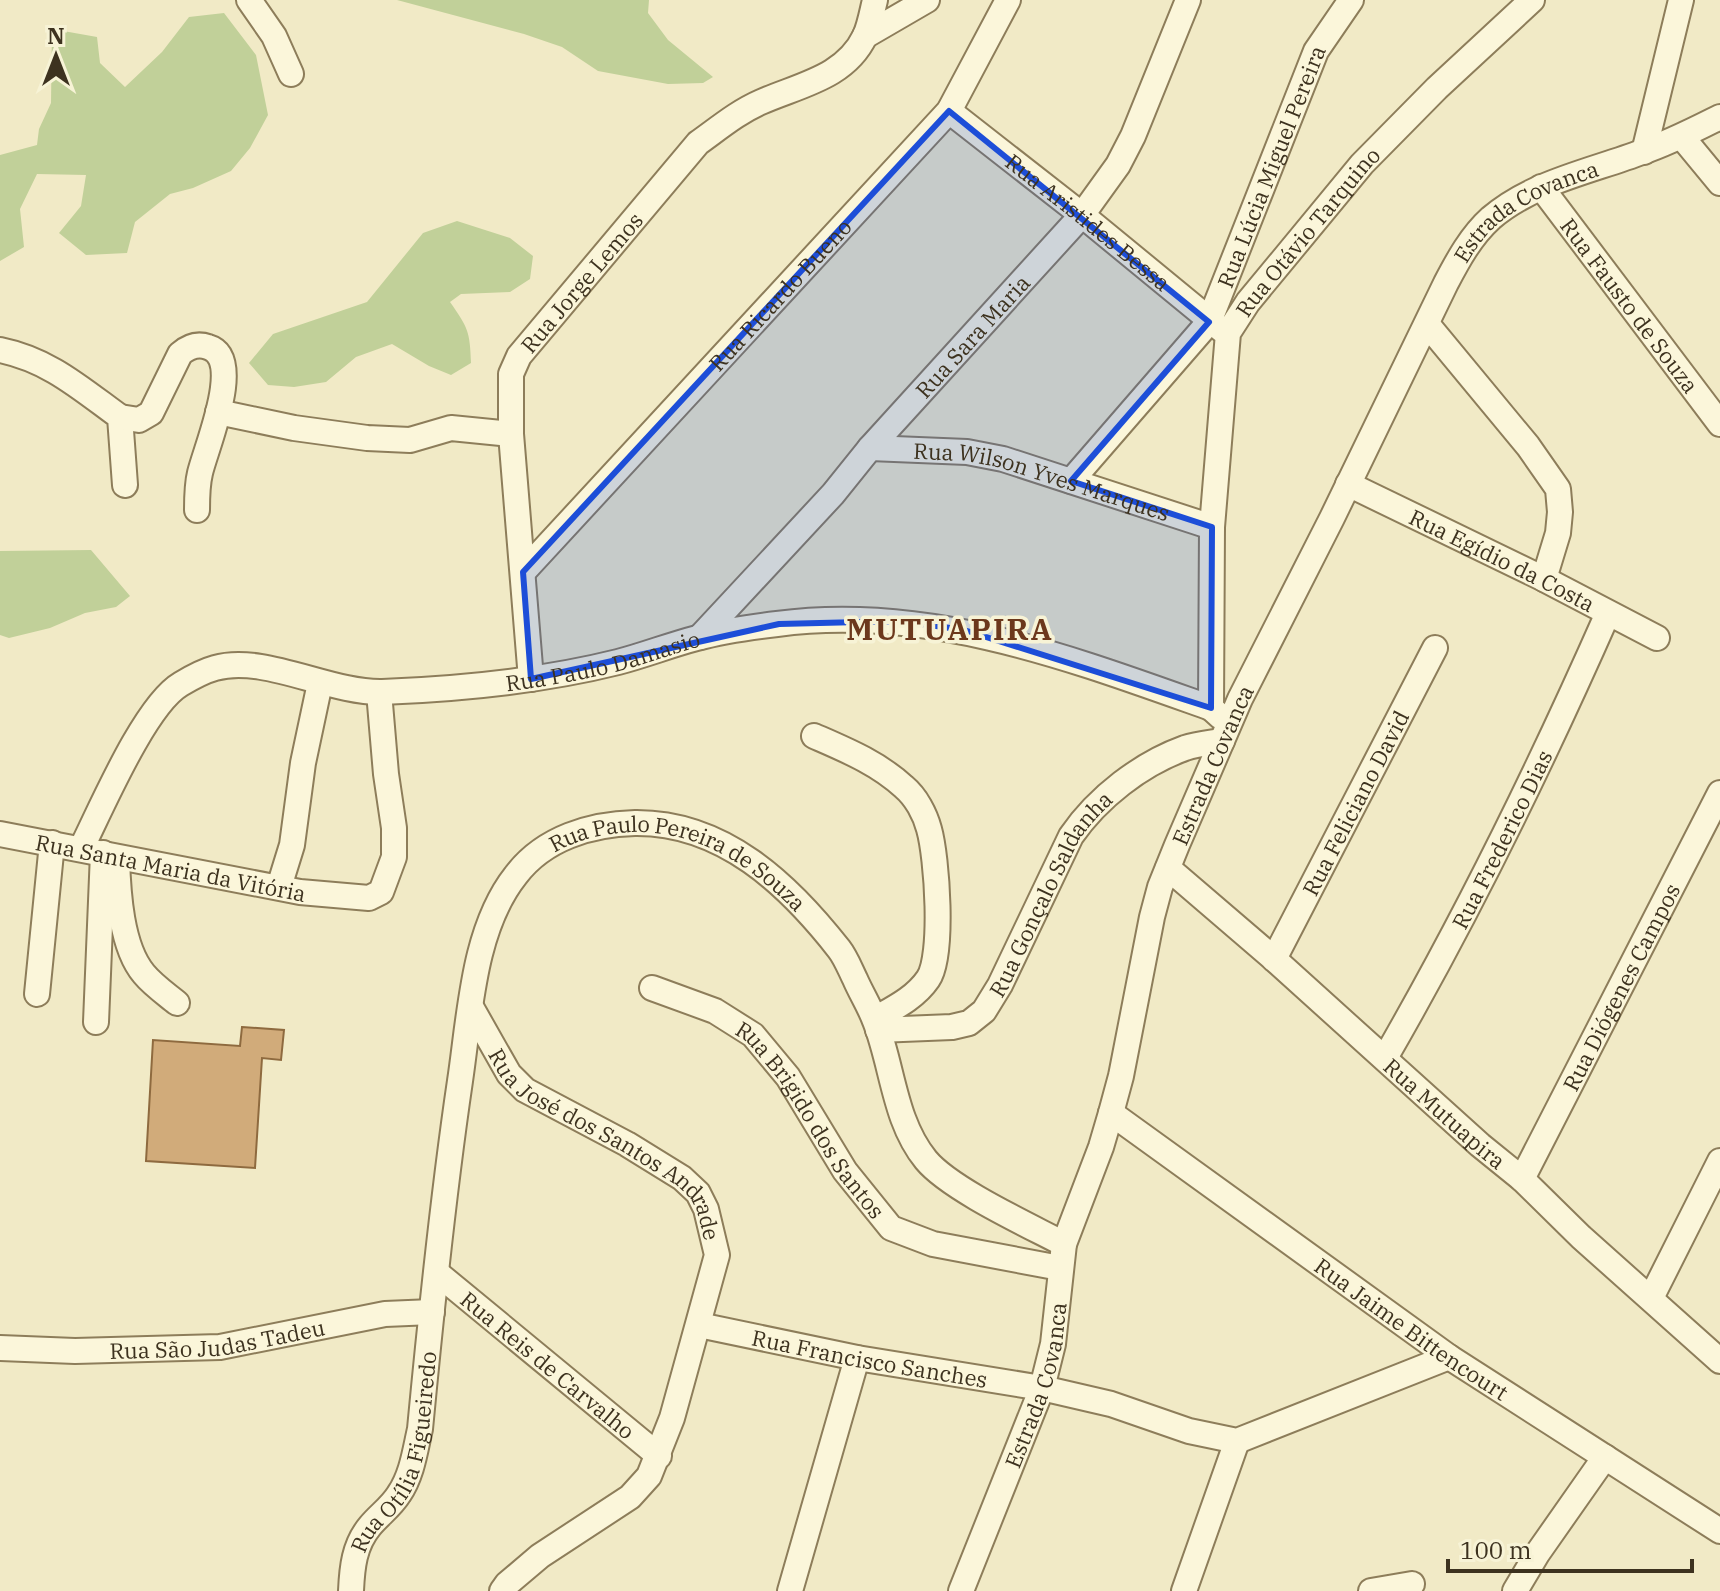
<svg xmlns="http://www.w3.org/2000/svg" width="1720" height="1591" font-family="'IBM Plex Serif',serif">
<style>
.green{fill:#c1d099}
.building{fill:#d1ab7a;stroke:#8e6a3f;stroke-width:2}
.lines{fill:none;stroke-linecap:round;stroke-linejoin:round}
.minor-casing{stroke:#8d7d5a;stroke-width:28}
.minor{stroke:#fbf6da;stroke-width:24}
.marked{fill:#1d4ed8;fill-opacity:0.2;stroke:#1d4ed8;stroke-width:6;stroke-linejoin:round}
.labels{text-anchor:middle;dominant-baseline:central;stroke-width:7;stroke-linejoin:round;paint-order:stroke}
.street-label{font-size:22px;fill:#3d321f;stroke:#f7f3d6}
.district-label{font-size:30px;font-weight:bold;letter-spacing:2px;fill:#6c381c;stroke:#f7f3d6}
</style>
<rect width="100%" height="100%" fill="#f1eac6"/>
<g class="green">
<polygon points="397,0 649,0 648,13 668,40 713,77 703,83 668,84 598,71 562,47 524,34"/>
<polygon points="224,13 256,55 268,115 250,148 231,171 193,188 170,194 135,222 127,253 86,255 59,233 81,206 86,175 37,174 20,209 24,247 0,261 0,155 37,145 39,129 51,103 52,29 97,37 100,63 125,87 162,52 189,17"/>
<path d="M457 221 510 238 533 256 530 279 510 292 461 294 450 302C468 328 470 331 471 363L451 375 429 366 392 344 356 357 326 382 294 387 268 385 249 363 273 334 367 302 423 233Z"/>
<polygon points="91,550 130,596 116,607 85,613 50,628 9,638 0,635 0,551"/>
</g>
<polygon class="building" points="242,1027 284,1030 281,1060 262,1058 255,1168 146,1161 153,1040 240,1046"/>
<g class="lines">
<g class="minor-casing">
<g id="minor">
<polyline points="249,0 274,36 291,74"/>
<polyline points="865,36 927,0"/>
<path id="s1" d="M949 111 1082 215 1222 330"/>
<polyline points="1682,137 1720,183"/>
<polyline points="1644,152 1681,0"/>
<path id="s2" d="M1541 187 1720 424"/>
<polyline points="1427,324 1528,446 1558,489 1560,512 1558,533 1544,579"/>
<path d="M0 350C49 360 80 388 120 417L125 485"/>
<polyline points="218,412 294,428 367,438 410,440 451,428 511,434"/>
<path d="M120 417 139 420 151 413 180 354C188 347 197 343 208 347 245 358 206 447 200 473 197 485 197 497 197 510"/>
<path id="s3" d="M870 448 967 452 1003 459 1212 527"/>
<path id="s4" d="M1071 481 1209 322 1316 51 1351 0"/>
<path id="s5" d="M1348 484 1544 579 1657 638"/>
<path id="s6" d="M523 572 949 111 1008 0"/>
<path id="s7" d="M700 637 833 494 870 448 1082 215 1118 165 1133 136 1188 0"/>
<path id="s8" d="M531 679 511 434V374L519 356 698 143C719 128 738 112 761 102 799 85 845 78 865 36 870 25 872 12 875 0"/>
<path id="s9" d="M1221 717 1211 708 1212 527 1228 333 1248 302 1362 164 1437 88 1532 0"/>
<path d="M814 736C846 750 878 763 904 787 916 797 925 814 929 829 937 857 944 956 928 979 915 998 894 1008 875 1019"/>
<path id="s10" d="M0 834 300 892 369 898 381 892 394 857V828L386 774 379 692"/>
<path id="s11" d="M81 849C101 809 145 705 181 684 191 678 204 671 215 668 264 654 329 693 382 692 461 689 542 681 618 662 645 655 670 645 697 638 722 631 751 627 777 624 929 604 1070 658 1211 708"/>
<path d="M117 858C118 892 121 947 144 974 153 985 166 994 177 1003"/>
<path id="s12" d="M1168 868 1274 959 1480 1145 1522 1179 1581 1237 1720 1361"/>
<polyline points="279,887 292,845 303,763 320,683"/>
<path id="s13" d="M1274 959 1435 648"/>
<path id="s14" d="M652 988 715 1011 753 1035 788 1077 845 1171 891 1228 933 1244 1060 1268"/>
<polyline points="37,994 52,843"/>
<path id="s15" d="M471 1007 509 1074 525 1090 627 1144 682 1178 698 1193 706 1209 717 1255 672 1418 649 1476 630 1497 540 1556 507 1584 502 1591"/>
<polyline points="96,1022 103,853"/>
<path id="s16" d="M878 1030 952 1027 969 1023 984 1011 1000 985 1071 836C1098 797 1141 764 1185 748 1197 744 1210 743 1222 741"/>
<path id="s17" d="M1385 1058C1468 914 1541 765 1608 613"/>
<path id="s18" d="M1111 1113 1449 1357 1720 1531"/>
<path id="s19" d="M1522 1179 1720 793"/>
<path id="s20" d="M437 1273 659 1456"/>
<polyline points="1651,1298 1720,1161"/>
<path id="s21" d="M699 1325 857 1358 1042 1388 1111 1404 1189 1431 1237 1441 1449 1357"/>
<path id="s22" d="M0 1348 75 1351 220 1347 385 1314 432 1312"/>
<path id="s23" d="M351 1591C352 1568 354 1545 370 1526 379 1515 391 1507 399 1494 412 1475 415 1451 420 1429 431 1313 443 1196 460 1081 470 1014 473 929 516 875 544 838 591 824 635 823 723 822 788 884 839 949 846 958 850 969 855 979 861 993 870 1007 875 1021 893 1067 894 1121 926 1160 950 1189 1028 1225 1064 1244"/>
<polyline points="790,1591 857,1358"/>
<path id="s24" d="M961 1591 1042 1388 1053 1344 1064 1244 1101 1147 1111 1113 1121 1076 1152 917 1160 887 1177 845 1240 699 1332 518 1446 283C1458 260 1471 236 1491 218 1533 182 1592 171 1642 152 1669 143 1694 130 1720 117"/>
<polyline points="1184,1591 1237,1441"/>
<polyline points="1371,1591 1412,1584"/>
<polyline points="1515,1591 1537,1554 1605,1457"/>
</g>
</g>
<use href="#minor" class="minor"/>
</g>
<path class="marked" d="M949 111 1209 322 1071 481 1212 527 1211 708 964 630 901 621 779 624 531 679 523 572Z"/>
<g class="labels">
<g class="street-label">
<text stroke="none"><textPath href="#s4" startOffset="378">Rua Lúcia Miguel Pereira</textPath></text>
<text stroke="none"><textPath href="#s24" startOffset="1516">Estrada Covanca</textPath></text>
<text stroke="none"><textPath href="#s1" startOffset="178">Rua Aristides Bessa</textPath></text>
<text stroke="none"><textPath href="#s9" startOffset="518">Rua Otávio Tarquino</textPath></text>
<text stroke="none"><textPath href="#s8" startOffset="422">Rua Jorge Lemos</textPath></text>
<text stroke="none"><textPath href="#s6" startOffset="378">Rua Ricardo Bueno</textPath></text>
<text stroke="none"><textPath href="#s2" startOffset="148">Rua Fausto de Souza</textPath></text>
<text stroke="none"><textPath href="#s7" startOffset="406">Rua Sara Maria</textPath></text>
<text stroke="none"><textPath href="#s3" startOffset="176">Rua Wilson Yves Marques</textPath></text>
<text stroke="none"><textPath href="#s5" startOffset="172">Rua Egídio da Costa</textPath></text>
<text stroke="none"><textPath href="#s11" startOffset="626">Rua Paulo Damasio</textPath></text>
<text stroke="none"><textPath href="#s24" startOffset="868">Estrada Covanca</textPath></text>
<text stroke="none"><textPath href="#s13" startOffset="176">Rua Feliciano David</textPath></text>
<text stroke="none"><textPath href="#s17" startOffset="248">Rua Frederico Dias</textPath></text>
<text stroke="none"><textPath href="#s10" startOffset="174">Rua Santa Maria da Vitória</textPath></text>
<text stroke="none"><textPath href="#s23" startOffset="934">Rua Paulo Pereira de Souza</textPath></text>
<text stroke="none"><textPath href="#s16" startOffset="246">Rua Gonçalo Saldanha</textPath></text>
<text stroke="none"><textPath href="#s19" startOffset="216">Rua Diógenes Campos</textPath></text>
<text stroke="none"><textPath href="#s12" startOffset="370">Rua Mutuapira</textPath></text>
<text stroke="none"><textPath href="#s14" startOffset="214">Rua Brigido dos Santos</textPath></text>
<text stroke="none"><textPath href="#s15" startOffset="200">Rua José dos Santos Andrade</textPath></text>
<text stroke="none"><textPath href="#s18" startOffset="370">Rua Jaime Bittencourt</textPath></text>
<text stroke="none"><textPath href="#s22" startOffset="218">Rua São Judas Tadeu</textPath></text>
<text stroke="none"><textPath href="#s21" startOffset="174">Rua Francisco Sanches</textPath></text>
<text stroke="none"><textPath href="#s20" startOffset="144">Rua Reis de Carvalho</textPath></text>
<text stroke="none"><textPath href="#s24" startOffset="220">Estrada Covanca</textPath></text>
<text stroke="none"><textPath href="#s23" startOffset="150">Rua Otília Figueiredo</textPath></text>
</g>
<g class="district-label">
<text x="950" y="628">MUTUAPIRA</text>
</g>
</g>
<g transform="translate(56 56)" stroke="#f7f3d6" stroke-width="6" paint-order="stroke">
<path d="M0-6L14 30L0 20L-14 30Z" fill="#3d321f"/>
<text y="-12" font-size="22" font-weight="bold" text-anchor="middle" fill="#3d321f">N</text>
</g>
<path d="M1448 1559v12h244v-12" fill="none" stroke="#3d321f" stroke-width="4"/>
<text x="1460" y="1559" font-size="24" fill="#3d321f" stroke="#f7f3d6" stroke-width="6" paint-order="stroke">100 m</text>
</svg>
